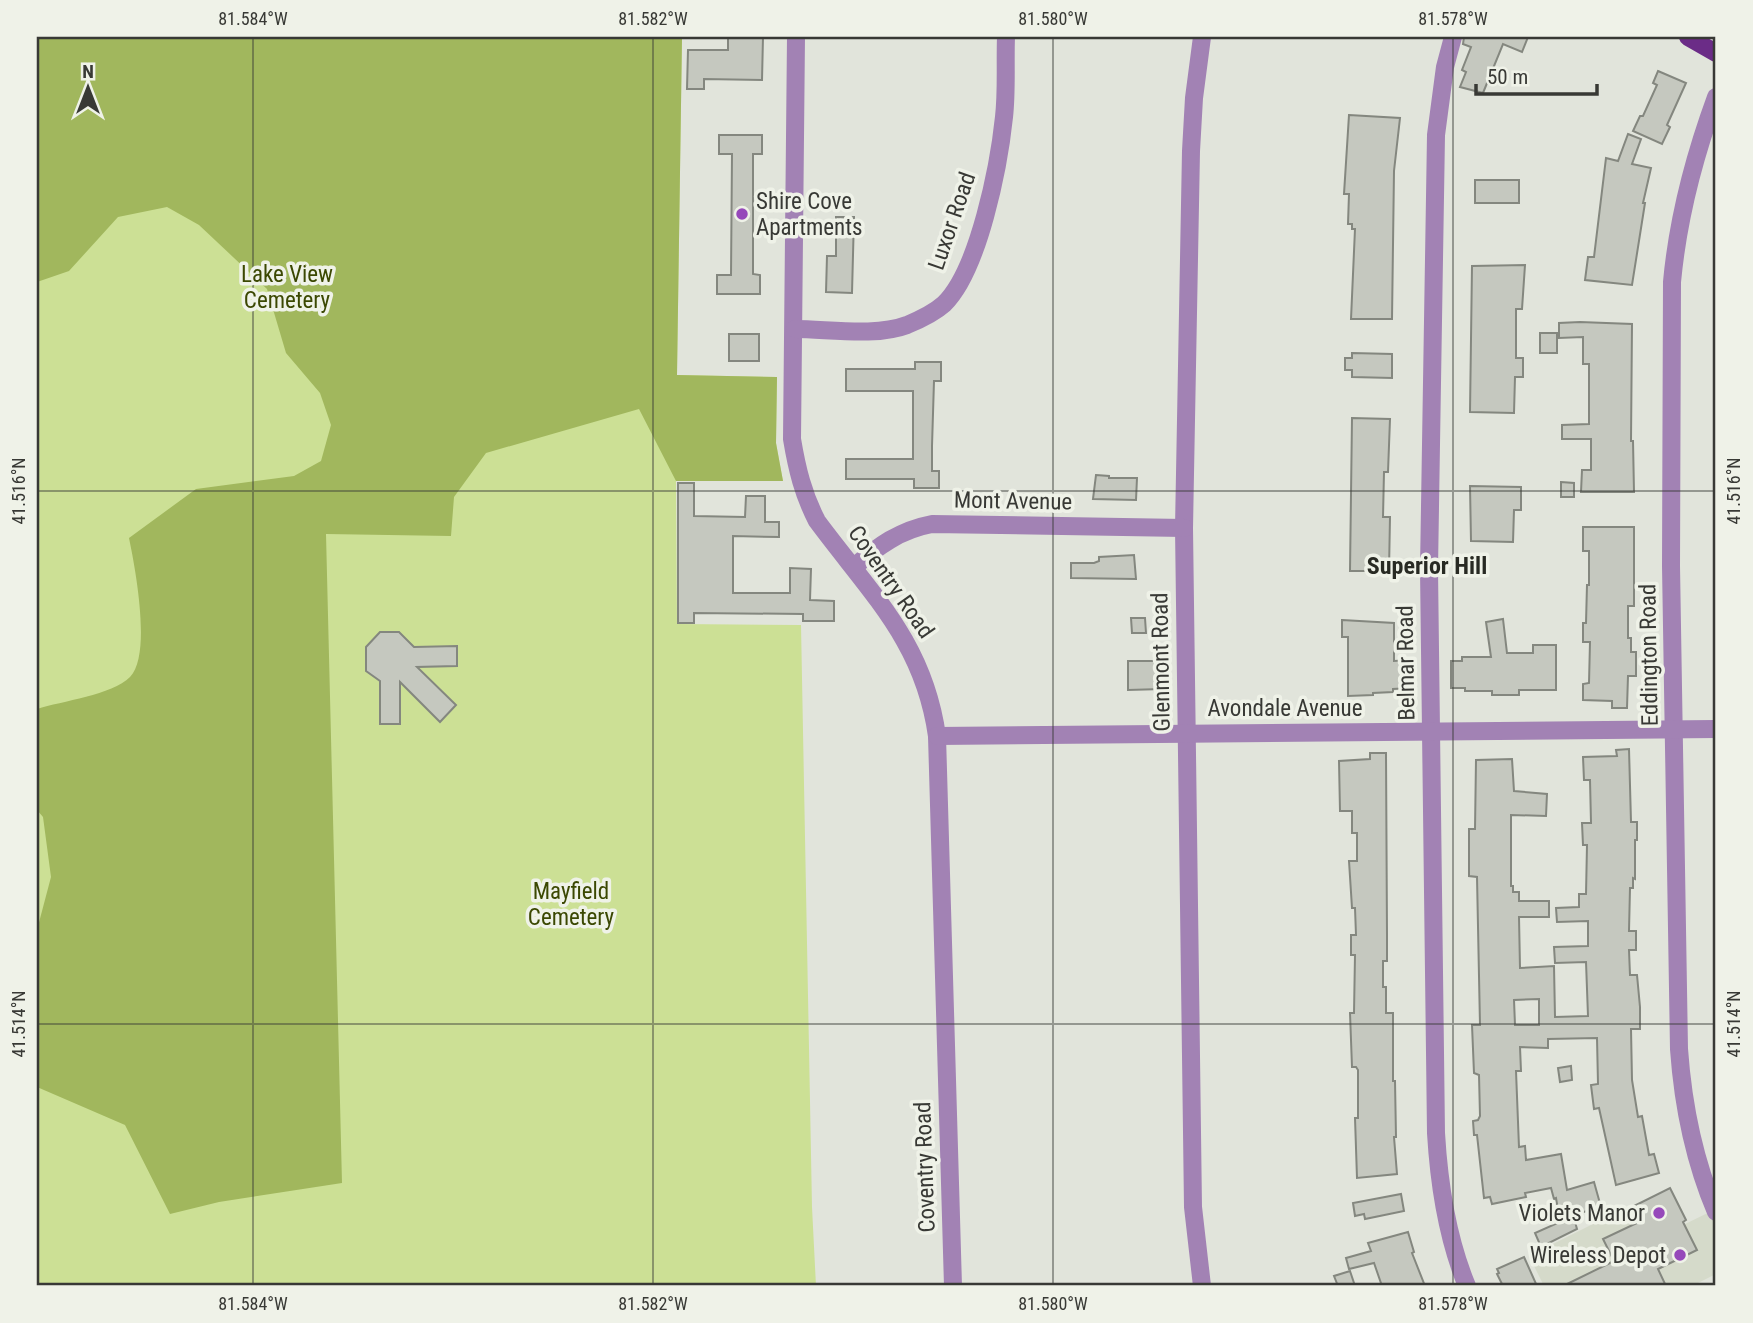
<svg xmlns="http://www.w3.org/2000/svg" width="1753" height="1323" font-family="'Roboto Condensed',sans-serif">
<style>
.built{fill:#d5daca}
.green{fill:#cce095}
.forest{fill:#a1b75d}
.building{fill:#c5c8bf;stroke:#84877f;stroke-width:2;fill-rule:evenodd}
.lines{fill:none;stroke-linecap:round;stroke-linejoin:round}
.minor{stroke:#a282b4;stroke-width:18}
.major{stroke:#6b2c87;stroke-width:18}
.ticks{fill:none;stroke:#383935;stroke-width:2;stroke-opacity:0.45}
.poi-dot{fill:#9649ba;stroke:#eff2e8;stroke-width:2.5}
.labels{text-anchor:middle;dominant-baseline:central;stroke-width:7;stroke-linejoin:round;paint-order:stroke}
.poi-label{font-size:23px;fill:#383935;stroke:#eff2e8;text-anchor:end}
.street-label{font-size:23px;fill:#383935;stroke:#eff2e8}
.park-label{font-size:23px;fill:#3b4802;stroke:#eff2e8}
.neighbourhood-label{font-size:24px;font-weight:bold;fill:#282a23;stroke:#eff2e8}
.neatline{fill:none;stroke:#383935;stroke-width:2.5}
.ticks-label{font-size:18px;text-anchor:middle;fill:#383935}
</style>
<rect width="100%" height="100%" fill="#e1e4db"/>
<polygon class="built" points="1629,1206 1648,1242 1716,1209 1716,1274 1692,1286 1544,1286 1529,1256"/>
<polygon class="green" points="37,37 682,37 677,375 777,377 776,443 783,481 676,481 677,624 801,625 812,1207 816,1286 37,1286"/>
<path class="forest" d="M37 37H682L677 375 777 377 776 443 783 481H676L639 409 486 453 454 497 451 536 326 534 342 1183 219 1202 170 1214 125 1125 37 1087V930L51 877 43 817 37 810V709C62 701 112 695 130 677 152 655 135 567 129 538L196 489 294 476 321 461 331 425 320 393 286 353 267 289 199 225 167 207 118 217 69 271 37 282Z"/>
<g class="building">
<polygon points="728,37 763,37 762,80 704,79 704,89 687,89 688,50 728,50"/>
<polygon points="1464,37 1528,37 1522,52 1503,44 1483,93 1460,87 1466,72 1462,70 1471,47 1463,44"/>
<polygon points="1658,71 1686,83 1667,125 1670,127 1662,144 1633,131 1640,116 1643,116 1657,85 1653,83"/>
<polygon points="1349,115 1400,118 1394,171 1392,319 1351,319 1355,229 1352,229 1352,224 1348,224 1349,194 1344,194"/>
<polygon points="1628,134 1641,139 1632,164 1651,168 1643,203 1645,203 1632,285 1585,280 1588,257 1594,257 1606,158 1618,161"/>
<polygon points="719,135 762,135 762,154 753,154 753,274 760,275 760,294 717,294 717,275 731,275 732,154 719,154"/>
<rect x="1475" y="180" width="44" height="23"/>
<polygon points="836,217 854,217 852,293 826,292 827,256 836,256"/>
<polygon points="1525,265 1522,309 1516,309 1516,358 1523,358 1523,377 1515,377 1514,413 1470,412 1472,266"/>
<polygon points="1580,322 1632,324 1631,441 1633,441 1634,492 1581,492 1582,470 1591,470 1591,439 1562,439 1562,425 1589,424 1589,364 1583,364 1583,337 1559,338 1559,323"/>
<rect x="1540" y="333" width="17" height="20"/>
<rect x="729" y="334" width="30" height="27"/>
<polygon points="1352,353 1392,354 1392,378 1352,377 1352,370 1345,370 1345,358 1352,358"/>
<polygon points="915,362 941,362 941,381 934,381 932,446 932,471 939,471 939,488 914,488 914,479 846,479 846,459 913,459 913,391 846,391 846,369 915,369"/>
<polygon points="1352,418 1390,419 1388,472 1384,472 1383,517 1390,517 1389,571 1350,571"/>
<polygon points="1096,475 1109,476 1109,478 1137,478 1136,500 1093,499"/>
<polygon points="1561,482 1574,483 1574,497 1561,497"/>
<polygon points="678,483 694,483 694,516 745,517 746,496 765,496 765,522 779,522 779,537 733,536 733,593 790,593 790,568 811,569 810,600 834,601 834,621 803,621 803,614 694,613 694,623 678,623"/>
<polygon points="1470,486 1521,487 1521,510 1514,510 1513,542 1471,541"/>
<polygon points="1583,527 1634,527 1634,606 1628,606 1628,638 1631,638 1631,652 1636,652 1636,676 1628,676 1627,708 1612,708 1612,701 1583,700 1583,684 1589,683 1590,642 1583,642 1583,623 1586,623 1587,585 1589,585 1589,551 1583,551"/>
<polygon points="1134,555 1136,579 1071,578 1071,563 1094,563 1099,561 1099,557"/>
<polygon points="1131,618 1145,618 1146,633 1132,633"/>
<polygon points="1503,619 1507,653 1533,653 1533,645 1556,645 1556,690 1519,690 1519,695 1492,695 1492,691 1465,691 1465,688 1451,688 1451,661 1462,661 1462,657 1491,657 1486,622"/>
<polygon points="1342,620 1394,623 1394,661 1411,660 1412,688 1393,689 1393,692 1373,693 1373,695 1348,696 1348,637 1342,637"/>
<polygon points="380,632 399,632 414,647 457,646 457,666 417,667 456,705 440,722 400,682 400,724 380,724 380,681 366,671 366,647"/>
<polygon points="1128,661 1162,661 1162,689 1128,690"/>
<path d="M1629 749 1631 822H1637V840H1635V879L1633 878V888H1630L1629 931H1636V950H1629L1630 975H1637L1640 1007V1029H1631L1632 1080 1638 1117 1642 1116 1649 1155 1654 1154 1659 1173 1616 1185 1599 1108 1594 1109 1591 1085 1598 1084 1597 1038 1548 1039V1048L1520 1047 1521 1071H1516L1519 1147 1525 1146 1526 1160 1561 1154 1567 1190 1594 1182 1601 1207 1573 1215 1577 1229 1541 1247 1535 1233 1560 1222 1556 1198 1554 1199 1551 1188 1525 1193 1526 1197 1492 1204 1490 1197 1484 1198 1477 1135H1474L1473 1121 1478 1120 1480 1116 1479 1075 1474 1073 1472 1025H1480L1477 877 1469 876V829H1475L1476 760 1512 759 1514 791 1547 794 1546 816 1511 815V886H1513V892H1519V901H1549V917H1519L1520 968 1554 966 1555 1017 1588 1016 1586 962 1555 963 1554 947 1588 946V921L1557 922 1556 908 1579 907V894H1586L1587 845H1583L1582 823H1591L1590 780H1584L1583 757 1617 756 1616 750ZM1539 999V1025H1515L1514 1000Z"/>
<polygon points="1370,753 1386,753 1387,935 1387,961 1383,961 1383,987 1386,987 1386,1013 1393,1013 1393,1081 1395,1081 1396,1137 1394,1137 1397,1174 1357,1178 1355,1118 1358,1118 1358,1070 1356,1067 1352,1067 1350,1013 1354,1013 1355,955 1351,955 1351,935 1356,935 1355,908 1352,908 1349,861 1357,861 1357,833 1352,833 1352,811 1340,811 1339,761 1370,759"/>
<polygon points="1571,1066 1572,1080 1560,1082 1558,1068"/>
<polygon points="1670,1188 1686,1220 1683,1222 1697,1250 1658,1269 1666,1286 1563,1286 1614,1261 1603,1239 1639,1222 1632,1207"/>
<polygon points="1401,1194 1404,1211 1365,1219 1364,1214 1355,1216 1353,1203"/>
<polygon points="1408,1232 1414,1252 1412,1253 1425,1286 1382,1286 1374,1263 1349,1269 1346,1258 1371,1251 1368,1243"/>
<polygon points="1524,1257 1537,1286 1503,1286 1497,1274 1499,1273 1497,1269"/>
<polygon points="1350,1271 1355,1286 1338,1286 1334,1276"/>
</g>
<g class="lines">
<g class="minor">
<path d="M796 37 792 439C797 469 803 494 817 521 871 594 924 642 937 736L953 1286"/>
<polyline points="1202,37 1194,98 1191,151 1184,528 1193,1207 1202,1286"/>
<path d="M1453 37 1445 67 1436 135 1429 569 1436 1133C1439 1184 1447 1238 1467 1286"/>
<path d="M1716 97C1694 157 1678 217 1672 282L1671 566 1679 1049C1683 1106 1694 1160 1716 1212"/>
<path d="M795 329C828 329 876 337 907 325 919 320 934 313 944 304 979 270 999 165 1004 117 1007 91 1005 63 1006 37"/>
<path d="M854 567C878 546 900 530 932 524L1184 528"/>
<polyline points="937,736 1716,729"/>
</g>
<polyline class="major" points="1688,37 1716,53"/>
</g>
<path class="ticks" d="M253 37V1286M653 37V1286M1053 37V1286M1453 37V1286M37 491H1716M37 1024H1716"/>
<g class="poi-dot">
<circle cx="742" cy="214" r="7"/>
<circle cx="1659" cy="1213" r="7"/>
<circle cx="1680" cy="1255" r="7"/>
</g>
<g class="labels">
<g class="poi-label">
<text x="756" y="201" text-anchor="start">Shire Cove<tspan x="756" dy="26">Apartments</tspan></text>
<text x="1645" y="1213">Violets Manor</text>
<text x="1666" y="1255">Wireless Depot</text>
</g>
<g class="street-label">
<text transform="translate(952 221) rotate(-71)">Luxor Road</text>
<text transform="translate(1013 501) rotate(1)">Mont Avenue</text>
<text transform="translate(891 582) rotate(55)">Coventry Road</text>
<text transform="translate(1649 655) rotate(-91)">Eddington Road</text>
<text transform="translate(1161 662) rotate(-91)">Glenmont Road</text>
<text transform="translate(1406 663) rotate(-91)">Belmar Road</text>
<text x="1285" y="708">Avondale Avenue</text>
<text transform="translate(925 1167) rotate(-92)">Coventry Road</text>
</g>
<g class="park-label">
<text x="287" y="274">Lake View<tspan x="287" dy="26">Cemetery</tspan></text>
<text x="571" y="891">Mayfield<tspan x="571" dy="26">Cemetery</tspan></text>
</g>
<g class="neighbourhood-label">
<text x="1427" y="566">Superior Hill</text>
</g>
</g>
<rect width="1753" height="1323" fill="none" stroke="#eff2e8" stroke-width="77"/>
<g transform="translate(88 88)" stroke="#eff2e8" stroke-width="5" paint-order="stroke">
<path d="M0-5L12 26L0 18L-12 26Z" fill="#383935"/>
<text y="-10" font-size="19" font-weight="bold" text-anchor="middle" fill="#383935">N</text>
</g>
<path d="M1476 84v10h121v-10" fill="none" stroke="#383935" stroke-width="3.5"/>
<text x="1487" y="84" font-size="21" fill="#383935" stroke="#eff2e8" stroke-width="5" paint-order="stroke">50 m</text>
<rect x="38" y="38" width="1676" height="1246" class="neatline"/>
<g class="ticks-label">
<text x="253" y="25">81.584°W</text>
<text x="653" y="25">81.582°W</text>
<text x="1053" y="25">81.580°W</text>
<text x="1453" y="25">81.578°W</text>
<text transform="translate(19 491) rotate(-90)" y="6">41.516°N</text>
<text transform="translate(1734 491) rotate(-90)" y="6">41.516°N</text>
<text transform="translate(19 1024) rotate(-90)" y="6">41.514°N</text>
<text transform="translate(1734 1024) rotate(-90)" y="6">41.514°N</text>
<text x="253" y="1310">81.584°W</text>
<text x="653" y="1310">81.582°W</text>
<text x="1053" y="1310">81.580°W</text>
<text x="1453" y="1310">81.578°W</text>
</g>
</svg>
